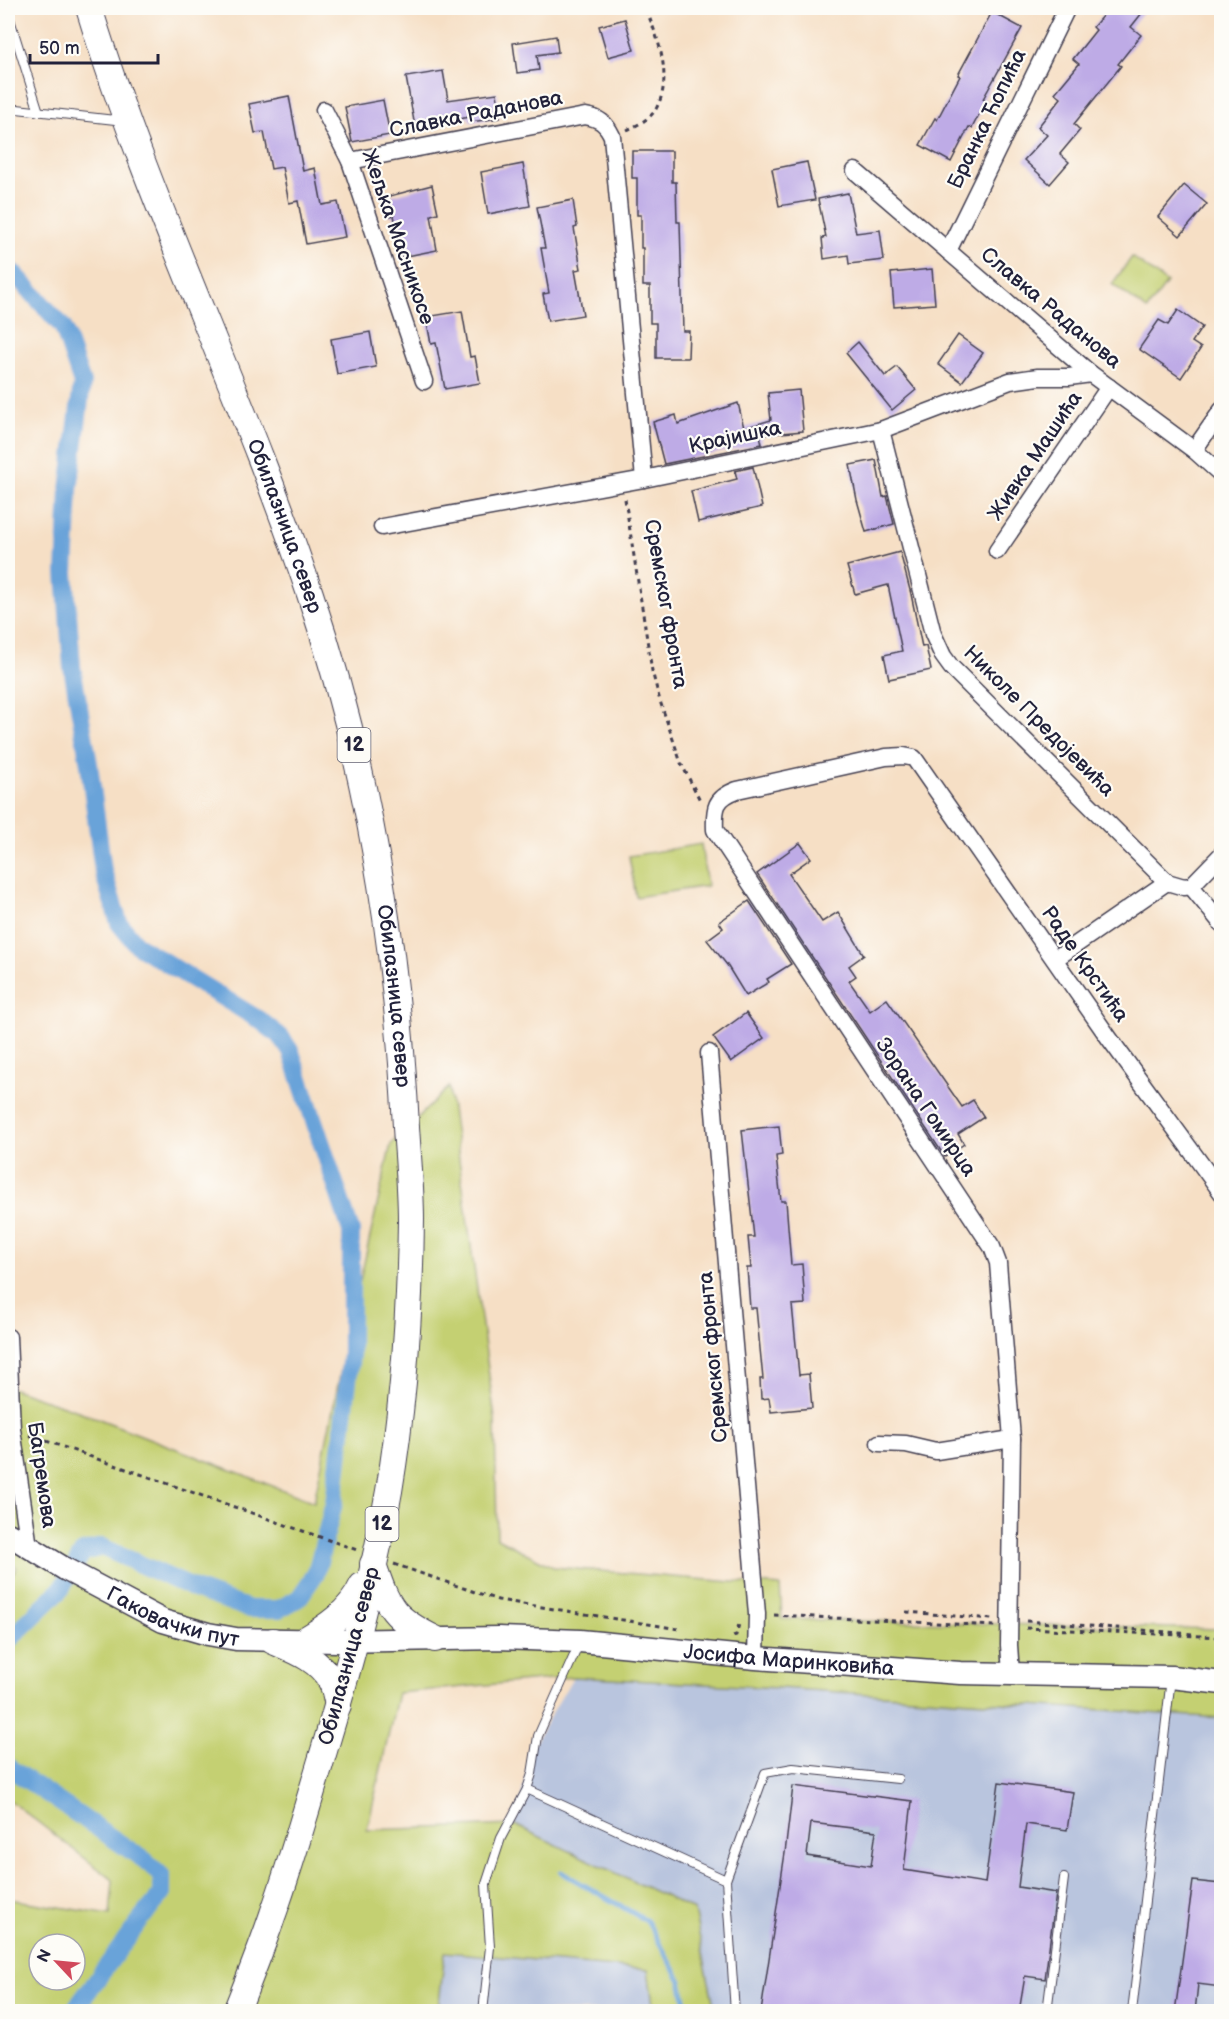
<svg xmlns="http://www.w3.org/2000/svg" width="1229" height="2019" font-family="'Balsamiq Sans',sans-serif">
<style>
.industrial{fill:#b9c5de}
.green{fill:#c4d072;stroke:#737956;stroke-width:1.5;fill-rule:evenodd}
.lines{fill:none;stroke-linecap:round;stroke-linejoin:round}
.stream{stroke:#69a3d9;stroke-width:5}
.canal{stroke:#69a3d9;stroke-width:18}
.building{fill:#beabe6;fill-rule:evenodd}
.lane-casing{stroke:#423e50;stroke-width:10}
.street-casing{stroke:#423e50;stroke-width:19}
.secondary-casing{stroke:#423e50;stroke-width:25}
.primary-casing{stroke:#423e50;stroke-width:28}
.path{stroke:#423e50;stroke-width:3;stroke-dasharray:4.5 4.5;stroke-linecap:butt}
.lane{stroke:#fff;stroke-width:8}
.street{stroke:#fff;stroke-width:16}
.secondary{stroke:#fff;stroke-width:22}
.primary{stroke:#fff;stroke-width:26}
.labels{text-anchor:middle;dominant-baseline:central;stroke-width:4.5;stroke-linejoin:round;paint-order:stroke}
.shield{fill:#fdfcf7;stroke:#646373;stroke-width:1.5}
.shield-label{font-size:20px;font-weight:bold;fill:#22223b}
.street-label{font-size:21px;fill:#22223b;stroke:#fdfcf7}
</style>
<rect width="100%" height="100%" fill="#fdfcf7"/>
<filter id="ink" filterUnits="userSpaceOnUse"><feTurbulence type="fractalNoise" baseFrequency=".0167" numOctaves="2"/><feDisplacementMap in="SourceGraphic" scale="12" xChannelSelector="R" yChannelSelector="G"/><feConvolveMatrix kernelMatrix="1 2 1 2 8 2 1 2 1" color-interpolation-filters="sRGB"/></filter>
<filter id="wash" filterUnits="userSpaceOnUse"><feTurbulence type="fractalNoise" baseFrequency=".008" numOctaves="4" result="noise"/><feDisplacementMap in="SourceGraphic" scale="24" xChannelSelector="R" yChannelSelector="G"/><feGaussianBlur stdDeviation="1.35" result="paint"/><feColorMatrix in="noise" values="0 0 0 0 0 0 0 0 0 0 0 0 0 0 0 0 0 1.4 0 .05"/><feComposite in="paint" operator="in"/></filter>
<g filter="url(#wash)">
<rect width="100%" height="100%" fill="#f6dfc5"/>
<g class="industrial">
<polygon points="573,1677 779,1688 1221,1718 1221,2011 715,2011 694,1910 515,1825 531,1749"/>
<polygon points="445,1952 649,1970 654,2011 438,2012"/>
</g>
<g class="green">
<polygon points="1132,257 1167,283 1147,310 1112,284"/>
<polygon points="701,844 707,886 636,897 629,856"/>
<path d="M449 1087 495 1419 497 1538 553 1567 780 1586 782 1619 1221 1629V1718L779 1688 573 1677 398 1693 367 1830 515 1825 694 1910 715 2011H654L648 1970 445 1952 438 2011H8V1899L110 1915 113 1880 8 1799V1582L17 1567 8 1560V1387L81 1412 314 1502 352 1316 391 1144ZM39 1944H75V1980H39Z"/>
</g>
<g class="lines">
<polyline class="stream" points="561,1872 647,1921 681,1981 688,2012"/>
<g class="canal">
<polyline points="8,270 15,274 63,327 82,383 69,490 65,573 72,667 89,764 103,871 119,923 137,945 261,1021 281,1037 291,1052 351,1231 351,1355 334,1503 316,1573 299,1598 279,1609 250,1609 197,1590 102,1547 83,1552 61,1589 8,1641"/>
<polyline points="8,1767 146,1861 162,1876 162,1894 142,1918 73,2012"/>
</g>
</g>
<g id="blocks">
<g class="building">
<polygon points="1109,8 1146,8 1131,27 1141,35 1118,64 1121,66 1074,124 1080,130 1060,154 1069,162 1050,184 1024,160 1047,135 1038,127 1061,98 1055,93 1079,64 1073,59 1096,30 1093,27"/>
<polygon points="992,12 1022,28 983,99 986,101 972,128 969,127 951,162 920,145 935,118 937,120 960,76 958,75"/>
<polygon points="625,19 634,50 608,57 599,26"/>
<polygon points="556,36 558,52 537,55 539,70 517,73 513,43"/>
<polygon points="443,71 448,100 497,93 500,118 470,122 469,117 415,127 406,77"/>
<polygon points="289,96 303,171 315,168 322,205 338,202 345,237 306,244 298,201 289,203 282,167 271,169 264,132 255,133 249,104"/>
<polygon points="383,100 390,135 352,142 345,107"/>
<polygon points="632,151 672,151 672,182 676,182 677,222 680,222 683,331 689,331 688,358 656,358 656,323 650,323 650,286 643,286 643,248 641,248 641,215 637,215 637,178 632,178"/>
<polygon points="807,162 815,200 779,206 772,169"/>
<polygon points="523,164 530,206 488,214 481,172"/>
<polygon points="432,185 438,213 431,215 437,250 402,257 394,215 390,216 386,197"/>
<polygon points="1184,185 1207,204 1180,236 1158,217"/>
<polygon points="848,193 856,233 880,230 884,260 849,264 848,255 824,259 822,238 826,237 818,199"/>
<polygon points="573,200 577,227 574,228 581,269 575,270 583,315 548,321 543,294 549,293 541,248 545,248 537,207"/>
<polygon points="932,269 935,304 894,307 891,273"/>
<polygon points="1178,310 1202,327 1192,342 1201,348 1181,378 1139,349 1159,320 1168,325"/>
<polygon points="462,311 470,357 475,356 480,383 445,389 436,343 431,344 426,317"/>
<polygon points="370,332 376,367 337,374 331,339"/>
<polygon points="958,335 983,353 962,382 938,364"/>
<polygon points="858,342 885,376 897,367 916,390 892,410 846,353"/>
<polygon points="799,390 803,431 760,435 762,444 664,464 653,422 676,415 678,424 738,403 744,428 771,420 768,393"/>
<polygon points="876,460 883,497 887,496 894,524 866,532 857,500 850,465"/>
<polygon points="753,467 762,507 698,522 691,491 737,479 735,471"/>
<polygon points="900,552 911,594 922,647 926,646 931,670 889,679 884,655 902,651 888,585 855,594 847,566"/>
<polygon points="800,843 811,858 789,874 822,922 838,912 864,955 849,966 856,976 849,981 870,1011 887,999 962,1107 973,1100 984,1117 958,1134 964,1144 945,1157 757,874"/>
<polygon points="749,901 791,964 767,979 769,982 746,996 727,965 707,940 723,928 719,922"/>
<polygon points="746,1013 764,1038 731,1062 713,1037"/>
<polygon points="779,1126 782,1155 776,1156 781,1201 786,1201 791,1265 802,1264 805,1304 792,1305 799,1375 809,1374 812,1408 771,1412 769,1398 761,1399 760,1379 763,1379 756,1308 750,1308 747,1268 751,1268 748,1237 754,1237 742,1130"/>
<path d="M999 1782 1073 1792 1067 1830 1026 1824 1018 1887 1056 1893 1045 1979 1025 1976 1019 2012H761L785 1853 793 1786 912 1801 904 1870 985 1883ZM811 1823 876 1831 871 1866 807 1856Z"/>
<polygon points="1193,1881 1221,1884 1221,1987 1198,1984 1195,2012 1175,2012"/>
</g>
</g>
</g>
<g filter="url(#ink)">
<use href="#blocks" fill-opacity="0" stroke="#423e50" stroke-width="1.5"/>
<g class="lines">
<g class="lane-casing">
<g id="lane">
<polyline points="8,13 39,112"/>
<polyline points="8,108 124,121"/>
<polyline points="579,1644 538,1736 532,1774 527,1789 726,1880"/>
<polyline points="483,2012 490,1947 486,1884 501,1838 527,1789"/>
<polyline points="735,2012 726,1880 765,1773 793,1768 898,1779"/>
<polyline points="1047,2012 1064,1878"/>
<polyline points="1132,2012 1171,1678"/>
</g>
</g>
<g class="street-casing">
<g id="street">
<polyline points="324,110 350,161 424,381"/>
<path d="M350 161 585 116C599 118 606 123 612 136L644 479"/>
<polyline points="855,171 1091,374 1194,450 1222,475"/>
<polyline points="948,251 1067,8"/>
<polyline points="881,430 933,634 943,656 951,667 1167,882"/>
<polyline points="1194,450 1222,410"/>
<polyline points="382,527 644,479 881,430 1010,381 1038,377 1069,377 1091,374"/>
<polyline points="997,551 1109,387"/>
<polyline points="1222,854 1191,886 1222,924"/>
<polyline points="1055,959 1167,882 1184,887 1191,886"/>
<polyline points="709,1053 757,1614 756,1658"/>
<polyline points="8,1337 12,1429 29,1547"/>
<polyline points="879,1443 906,1444 936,1451 1012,1439"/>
<path d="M1011 1673 1009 1645 1012 1439 998 1263 992 1247 715 830C714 808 715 798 737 790L886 757 904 756 914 758 1109 1038 1222 1193"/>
</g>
</g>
<g class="secondary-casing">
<g id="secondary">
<path id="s1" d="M8 1534 65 1569 163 1621 208 1634 236 1639 338 1641 499 1638 580 1641 756 1658 960 1673 1171 1677 1222 1683"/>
</g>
</g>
<g class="primary-casing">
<g id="primary">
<path id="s2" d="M89 8C150 207 244 396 310 594 368 766 397 946 406 1127 408 1158 411 1189 411 1220 410 1311 404 1402 389 1491 373 1580 349 1668 323 1754 307 1807 292 1861 273 1914 262 1947 249 1979 236 2012"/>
<path d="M373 1564C388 1609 393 1618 435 1639"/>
<path d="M273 1641C294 1650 319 1659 331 1681 335 1688 336 1697 338 1705"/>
<path d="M303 1641C327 1627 350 1612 362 1586"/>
</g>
</g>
<g class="path">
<path d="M627 130C638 125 652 118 657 107 673 77 658 36 645 8"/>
<polyline points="625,499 652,671 660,701 681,763 701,802"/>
<polyline points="29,1435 357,1550"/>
<polyline points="394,1564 498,1600 679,1629"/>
<polyline points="906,1612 992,1619"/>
<polyline points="774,1615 995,1626"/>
<polyline points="1026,1621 1193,1634"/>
<polyline points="1026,1628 1222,1637"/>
<polyline points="733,1636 736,1635 739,1624"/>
</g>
<use href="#lane" class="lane"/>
<use href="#street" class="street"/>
<use href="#secondary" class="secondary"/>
<use href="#primary" class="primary"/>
</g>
</g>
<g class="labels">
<g class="shield">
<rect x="337.5" y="728" width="33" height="34" rx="4.5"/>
<rect x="365.5" y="1507" width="33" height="34" rx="4.5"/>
</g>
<g class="shield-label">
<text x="354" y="745">12</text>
<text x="382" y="1524">12</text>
</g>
<g class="street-label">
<text transform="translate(476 114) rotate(-11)">Славка Раданова</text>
<text transform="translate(987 119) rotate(-64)">Бранка Ћопића</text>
<text transform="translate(398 237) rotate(71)">Жељка Масникосе</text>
<text transform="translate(1051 308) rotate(40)">Славка Раданова</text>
<text transform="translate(735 437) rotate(-12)">Крајишка</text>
<text transform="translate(1035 456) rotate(-56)">Живка Машића</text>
<text stroke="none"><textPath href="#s2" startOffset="554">Обилазница север</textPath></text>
<text transform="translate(666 604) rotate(80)">Сремског фронта</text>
<text transform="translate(1039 721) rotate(45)">Николе Предојевића</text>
<text transform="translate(1085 964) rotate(55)">Раде Крстића</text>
<text stroke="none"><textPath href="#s2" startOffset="1038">Обилазница север</textPath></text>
<text transform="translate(926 1107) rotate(56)">Зорана Гомирца</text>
<text transform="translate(713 1357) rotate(-95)">Сремског фронта</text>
<text transform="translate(42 1475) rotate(82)">Багремова</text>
<text stroke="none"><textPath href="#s1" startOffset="186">Гаковачки пут</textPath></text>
<text transform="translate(349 1656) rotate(-75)">Обилазница север</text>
<text stroke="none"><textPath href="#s1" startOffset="807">Јосифа Маринковића</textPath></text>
</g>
</g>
<rect width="1229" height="2019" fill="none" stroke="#fdfcf7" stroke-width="30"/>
<g transform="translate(57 1962) rotate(296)"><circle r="28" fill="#fdfcf7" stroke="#a5a5ac" stroke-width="1.5"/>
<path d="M0-4.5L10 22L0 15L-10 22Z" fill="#d1495b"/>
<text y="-9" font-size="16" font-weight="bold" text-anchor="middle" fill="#22223b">N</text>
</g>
<path d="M30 54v9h128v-9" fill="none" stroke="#22223b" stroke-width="3"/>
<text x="39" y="54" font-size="18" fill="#22223b" stroke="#fdfcf7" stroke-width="4.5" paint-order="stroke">50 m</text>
</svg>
